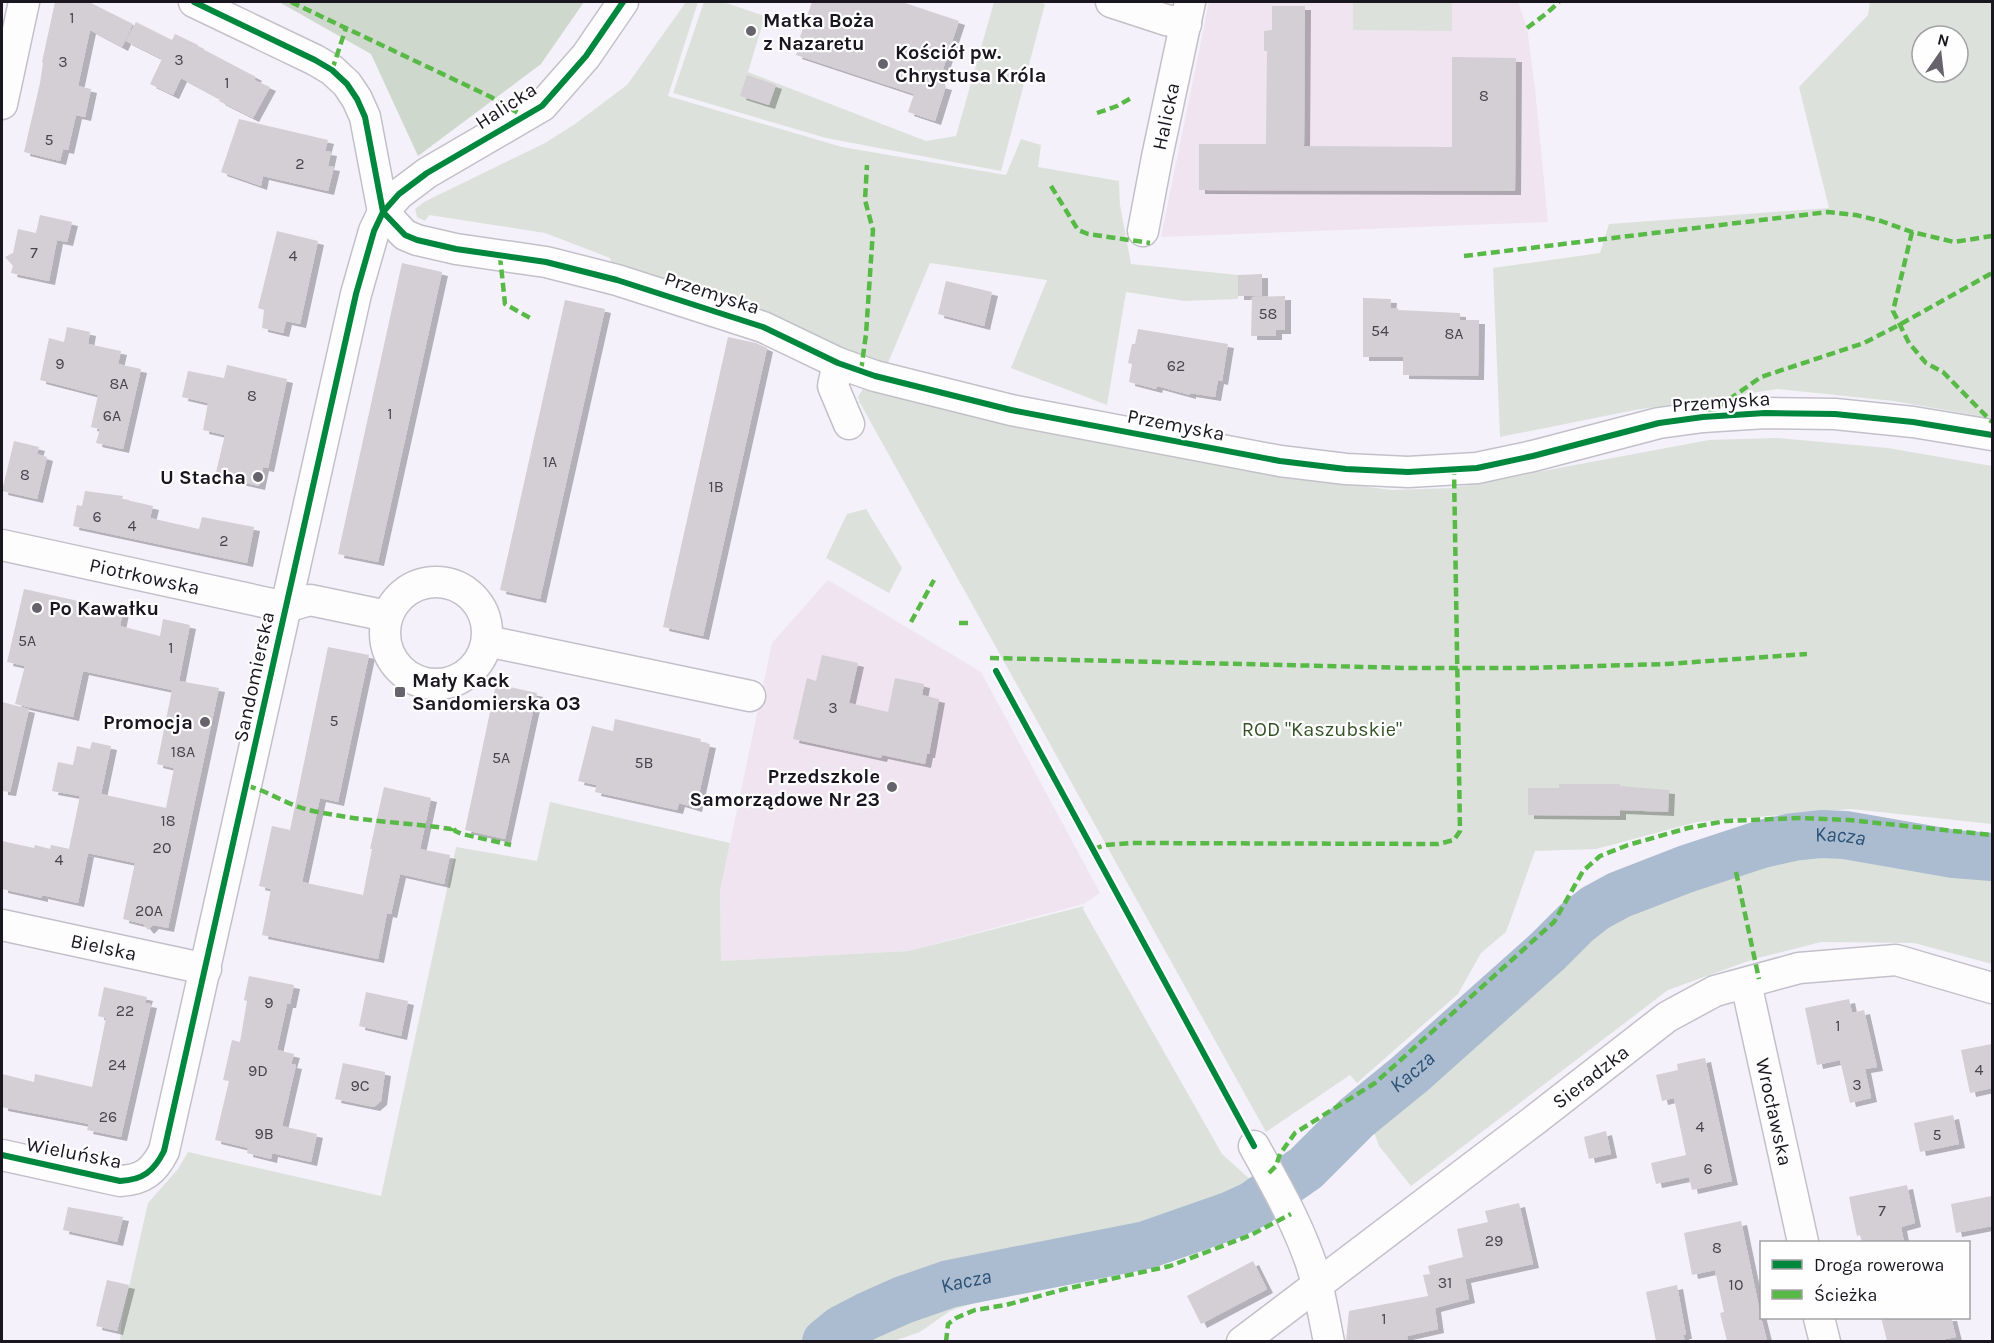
<svg xmlns="http://www.w3.org/2000/svg" width="1994" height="1343" font-family="Karla,sans-serif">
<style>
.education{fill:#efe4f0}
.green{fill:#dce2db;fill-rule:evenodd}
.forest{fill:#cfd8cd}
.lines{fill:none;stroke-linecap:round;stroke-linejoin:round}
.river{stroke:#acbcd0;stroke-width:48}
.building{fill:#d4ced5;filter:url(#shadow)}
.minor-casing{stroke:#c3c0c9;stroke-width:33}
.minor{stroke:#fdfdfe;stroke-width:30}
.quiet{stroke:#58b947;stroke-width:4.5;stroke-dasharray:9 4.5;stroke-linecap:butt}
.cycleway-casing{stroke:#fefefe;stroke-width:10}
.cycleway{stroke:#00873e;stroke-width:6}
.poi-dot{fill:#66636c;stroke:#fefefe;stroke-width:2}
.labels{text-anchor:middle;dominant-baseline:central;stroke-width:4.5;stroke-linejoin:round;paint-order:stroke}
.number-label{font-size:16px;fill:#48444d}
.poi-label{font-size:20px;font-weight:bold;fill:#1a1620;stroke:#fefefe;text-anchor:start}
.street-label{font-size:20px;fill:#1a1620;stroke:#fefefe}
.park-label{font-size:20px;fill:#355227;stroke:#fefefe}
.water-label{font-size:21px;font-style:italic;fill:#2c5377;stroke:#fefefe}
</style>
<defs>
<filter id="shadow"><feDropShadow dx="6" dy="4" stdDeviation="0" flood-color="#0004"/></filter>
</defs>
<rect width="100%" height="100%" fill="#f4f1fa"/>
<g class="education">
<polygon points="1209,2 1518,2 1527,28 1535,89 1548,222 1161,237"/>
<polygon points="828,580 981,672 1100,893 1083,904 909,951 721,961 720,891 772,643"/>
</g>
<g class="green">
<polygon points="686,2 698,2 668,96 842,147 1006,175 1021,139 1041,145 1038,167 1119,181 1120,205 1131,264 1238,275 1238,299 1184,301 1126,292 1107,405 1011,368 1047,280 930,263 888,363 851,354 613,268 610,258 545,233 429,215 425,221 417,217 415,209 424,202 545,143 575,124 627,85"/>
<polygon points="704,2 723,2 765,16 748,72 926,141 956,136 994,2 1038,2 1045,4 1001,171 826,138 673,93"/>
<polygon points="1353,2 1452,2 1452,31 1353,30"/>
<path d="M1870 2H1992V418L1893 401 1778 389 1635 410 1500 437 1493 268 1600 253 1609 224 1829 208 1799 87 1868 15ZM1922 36H1958V72H1922Z"/>
<polygon points="863,389 1100,442 1324,481 1391,490 1452,488 1709,440 1777,438 1888,448 1992,466 1992,824 1851,809 1697,822 1596,849 1535,851 1506,932 1481,953 1458,994 1357,1083 1350,1075 1266,1132 860,403 858,397"/>
<polygon points="866,509 902,568 889,593 826,558 847,514"/>
<polygon points="550,802 730,843 720,891 721,961 909,951 1084,906 1083,909 1222,1154 1252,1181 1207,1203 1010,1265 1034,1283 950,1311 920,1332 894,1341 120,1341 122,1318 148,1203 178,1169 188,1152 381,1196 456,847 537,861"/>
<polygon points="1809,854 1992,867 1992,964 1914,943 1821,942 1754,959 1668,990 1411,1186 1379,1146 1371,1124 1602,914 1731,867"/>
</g>
<polygon class="forest" points="279,2 584,2 541,64 418,156 371,54"/>
<g class="lines">
<path class="river" id="s1" d="M826 1342 842 1329 867 1316 903 1300 949 1284 1146 1245 1229 1216 1253 1205 1306 1168 1356 1118 1410 1074 1548 951 1576 923 1595 908 1619 895 1686 869 1762 844 1793 837 1821 834 1845 835 1954 854 1992 857"/>
</g>
<g class="building">
<polygon points="55,2 89,2 133,24 122,47 90,30 78,86 91,89 85,117 76,115 68,150 63,149 60,161 24,152 40,83 43,63 42,62"/>
<polygon points="812,2 902,2 959,21 938,84 946,86 935,121 908,112 914,94 796,55 802,38 800,37"/>
<polygon points="1272,6 1305,6 1304,146 1452,147 1452,57 1516,58 1515,191 1199,190 1199,144 1266,144 1267,51 1264,51 1264,31 1272,30"/>
<polygon points="136,22 172,40 175,34 198,45 197,46 256,77 254,80 270,87 253,118 219,101 220,99 181,78 173,95 150,84 162,59 126,41"/>
<polygon points="747,75 776,85 769,105 740,96"/>
<polygon points="239,119 328,140 325,151 331,152 328,166 334,167 328,191 263,176 261,186 221,172"/>
<polygon points="40,215 72,222 67,242 57,240 49,281 11,273 13,266 5,257 13,253 18,229 36,233"/>
<polygon points="277,231 318,241 300,324 286,321 283,333 262,328 264,310 258,308"/>
<polygon points="402,263 442,272 378,562 338,554"/>
<polygon points="1262,274 1262,296 1238,296 1238,275"/>
<polygon points="946,281 992,292 984,326 938,314"/>
<polygon points="1285,296 1285,330 1276,330 1276,336 1251,336 1252,297"/>
<polygon points="1363,298 1391,299 1390,308 1398,308 1398,310 1460,313 1460,320 1479,320 1478,376 1403,375 1403,357 1363,357"/>
<polygon points="565,300 605,309 540,599 500,590"/>
<polygon points="67,327 90,332 88,344 121,351 118,364 141,369 123,449 96,443 100,429 91,427 98,395 40,380 49,338 64,342"/>
<polygon points="1138,329 1228,344 1222,381 1218,380 1215,397 1190,393 1190,395 1157,386 1156,389 1129,382 1132,364 1128,363 1132,344 1135,344"/>
<polygon points="728,337 756,343 767,348 703,636 663,627"/>
<polygon points="227,365 287,379 268,468 263,467 259,486 215,476 225,435 203,430 208,403 182,397 188,371 224,378"/>
<polygon points="14,441 39,447 37,454 47,457 37,499 2,491"/>
<polygon points="85,491 123,496 122,499 153,506 150,518 199,529 202,517 254,527 247,563 73,526 77,505 82,506"/>
<polygon points="24,589 123,611 120,626 160,636 163,619 190,625 179,681 219,688 168,928 153,925 148,930 143,924 123,919 135,863 69,849 80,796 52,791 58,762 73,765 77,746 90,749 92,742 111,746 101,794 166,808 174,768 157,764 172,690 83,671 73,717 15,704 25,666 7,662"/>
<polygon points="328,647 369,655 338,802 320,798 302,882 363,895 372,849 370,849 384,787 431,798 420,849 450,855 444,884 400,874 391,914 387,913 378,959 262,935 271,889 259,886 272,826 290,830"/>
<polygon points="822,655 858,663 849,703 888,712 895,678 924,684 922,695 939,699 929,754 927,754 925,764 882,755 881,758 793,739 807,678 816,681"/>
<polygon points="496,684 537,693 505,839 465,830"/>
<polygon points="2,702 29,709 10,792 2,791"/>
<polygon points="615,719 701,739 700,742 710,744 696,808 679,803 677,810 595,792 597,785 578,781 592,726 613,731"/>
<polygon points="1559,784 1620,784 1620,786 1669,790 1668,812 1620,810 1620,816 1528,815 1528,788 1559,788"/>
<polygon points="2,841 34,848 35,845 50,849 51,845 88,853 78,903 42,895 42,898 2,889"/>
<polygon points="249,976 294,985 290,1004 287,1004 277,1050 294,1054 291,1064 296,1065 282,1126 317,1134 311,1162 272,1153 271,1159 247,1153 248,1148 215,1140 229,1081 223,1080 232,1040 240,1042 247,1001 244,1000"/>
<polygon points="104,987 147,997 145,1003 151,1004 121,1137 87,1130 89,1124 2,1107 2,1074 34,1082 35,1074 92,1087 106,1018 98,1016"/>
<polygon points="366,992 408,1001 401,1036 359,1026"/>
<polygon points="1849,999 1852,1013 1864,1010 1877,1067 1865,1069 1871,1098 1850,1103 1840,1060 1817,1065 1805,1008"/>
<polygon points="1992,1044 1992,1088 1970,1093 1961,1050"/>
<polygon points="1705,1058 1732,1181 1692,1190 1689,1177 1656,1184 1651,1163 1686,1155 1674,1098 1662,1101 1656,1075 1678,1070 1677,1064"/>
<polygon points="343,1063 385,1072 381,1101 374,1107 335,1099"/>
<polygon points="1953,1115 1959,1144 1920,1152 1914,1123"/>
<polygon points="1606,1131 1611,1154 1589,1159 1584,1137"/>
<polygon points="1907,1185 1915,1223 1901,1227 1904,1242 1862,1242 1860,1235 1857,1236 1849,1197"/>
<polygon points="1992,1196 1992,1226 1956,1233 1951,1204"/>
<polygon points="1519,1203 1533,1264 1465,1279 1469,1299 1435,1308 1438,1329 1407,1336 1408,1341 1346,1341 1349,1311 1428,1296 1423,1275 1430,1274 1428,1266 1463,1257 1457,1229 1488,1222 1485,1211"/>
<polygon points="68,1207 123,1217 117,1242 63,1230"/>
<polygon points="1741,1221 1761,1317 1767,1341 1727,1341 1720,1313 1724,1312 1715,1270 1692,1275 1684,1233"/>
<polygon points="1253,1261 1267,1289 1201,1324 1187,1296"/>
<polygon points="107,1280 129,1285 117,1331 96,1326"/>
<polygon points="1677,1285 1686,1335 1683,1335 1685,1341 1656,1341 1646,1292"/>
<polygon points="1881,1317 1951,1317 1956,1337 1936,1341 1887,1341"/>
</g>
<g class="lines">
<g class="minor-casing">
<g id="minor">
<polyline points="194,2 315,60 332,70 347,84 357,99 365,117 383,212 405,235 417,240 456,249 546,262 617,280 763,327 838,363 875,376 1011,410 1280,461 1346,469 1408,472 1477,468 1533,456 1659,423 1703,417 1765,413 1835,414 1913,422 1992,435"/>
<polyline points="1111,2 1166,20 1186,24"/>
<polyline points="2,104 24,2"/>
<path id="s2" d="M1143 231 1157 157 1190 2"/>
<polyline points="838,363 833,386 849,424"/>
<path id="s3" d="M2 545 286 607 310 600 387 616"/>
<circle cx="436" cy="633" r="51"/>
<polyline points="487,641 750,696"/>
<path id="s4" d="M2 925 206 969"/>
<path id="s5" d="M1746 983 1803 1242"/>
<path d="M1254 1146C1274 1182 1294 1217 1308 1255 1319 1283 1323 1313 1329 1342"/>
<path d="M2 1155 120 1181C143 1180 154 1171 164 1151L356 294 374 231 383 212 399 194 427 173 542 106 586 56 623 2"/>
<polyline points="1819,1318 1825,1342"/>
<path id="s6" d="M1242 1342 1536 1119 1667 1017 1715 991 1799 968 1896 960 1992 988"/>
</g>
</g>
<use href="#minor" class="minor"/>
<g class="quiet">
<polyline points="291,2 491,97 525,117"/>
<polyline points="1527,28 1547,13 1559,2"/>
<polyline points="332,70 346,28"/>
<polyline points="1097,113 1117,106 1133,97"/>
<polyline points="1051,186 1078,230 1088,234 1150,243"/>
<polyline points="1912,232 1893,311 1909,343 1926,363 1943,372 1992,422"/>
<polyline points="500,256 505,304 532,319"/>
<polyline points="1464,256 1828,212 1856,215 1881,221 1912,232 1954,242 1992,236"/>
<polyline points="861,371 866,334 873,230 865,200 867,165"/>
<polyline points="1707,415 1761,377 1864,343 1899,325 1992,273"/>
<polyline points="911,622 934,580"/>
<polyline points="959,623 972,623"/>
<polyline points="990,658 1409,668 1528,668 1667,664 1807,654"/>
<path d="M247 786C265 790 281 801 299 807 310 811 323 813 335 815 373 822 412 823 451 829L453 826 455 831 462 834 511 845"/>
<polyline points="1093,849 1106,845 1131,843 1438,844 1454,840 1460,831 1454,470"/>
<polyline points="1736,872 1759,979"/>
<polyline points="1269,1173 1276,1166 1280,1154 1295,1133 1375,1083 1554,922 1583,871 1600,856 1628,845 1688,828 1726,821 1800,818 1849,820 1992,835"/>
<polyline points="946,1342 948,1324 956,1318 975,1310 1006,1305 1065,1289 1170,1266 1251,1235 1291,1214"/>
</g>
<g class="cycleway-casing">
<g id="cycleway">
<polyline points="194,2 315,60 332,70 347,84 357,99 365,117 383,212 405,235 417,240 456,249 546,262 617,280 763,327 838,363 875,376 1011,410 1280,461 1346,469 1408,472 1477,468 1533,456 1659,423 1703,417 1765,413 1835,414 1913,422 1992,435"/>
<polyline points="996,671 1254,1146"/>
<path d="M2 1155 120 1181C143 1180 154 1171 164 1151L356 294 374 231 383 212 399 194 427 173 542 106 586 56 623 2"/>
</g>
</g>
<use href="#cycleway" class="cycleway"/>
</g>
<g class="poi-dot">
<circle cx="751" cy="31" r="6"/>
<circle cx="883" cy="64" r="6"/>
<circle cx="258" cy="477" r="6"/>
<circle cx="37" cy="608" r="6"/>
<rect x="394" y="686" width="12" height="12" rx="3"/>
<circle cx="205" cy="722" r="6"/>
<circle cx="892" cy="787" r="6"/>
</g>
<g class="labels">
<g class="number-label">
<text x="72" y="17">1</text>
<text x="179" y="59">3</text>
<text x="63" y="61">3</text>
<text x="227" y="82">1</text>
<text x="1484" y="95">8</text>
<text x="49" y="139">5</text>
<text x="300" y="163">2</text>
<text x="34" y="252">7</text>
<text x="293" y="255">4</text>
<text x="1268" y="313">58</text>
<text x="1380" y="330">54</text>
<text x="1454" y="333">8A</text>
<text x="60" y="363">9</text>
<text x="1176" y="365">62</text>
<text x="119" y="383">8A</text>
<text x="252" y="395">8</text>
<text x="390" y="413">1</text>
<text x="112" y="415">6A</text>
<text x="550" y="461">1A</text>
<text x="25" y="474">8</text>
<text x="716" y="486">1B</text>
<text x="97" y="516">6</text>
<text x="132" y="525">4</text>
<text x="224" y="540">2</text>
<text x="27" y="640">5A</text>
<text x="171" y="647">1</text>
<text x="833" y="707">3</text>
<text x="334" y="720">5</text>
<text x="183" y="751">18A</text>
<text x="501" y="757">5A</text>
<text x="644" y="762">5B</text>
<text x="168" y="820">18</text>
<text x="162" y="847">20</text>
<text x="59" y="859">4</text>
<text x="149" y="910">20A</text>
<text x="269" y="1002">9</text>
<text x="125" y="1010">22</text>
<text x="1838" y="1025">1</text>
<text x="117" y="1064">24</text>
<text x="1979" y="1069">4</text>
<text x="258" y="1070">9D</text>
<text x="1857" y="1084">3</text>
<text x="360" y="1085">9C</text>
<text x="108" y="1116">26</text>
<text x="1700" y="1126">4</text>
<text x="264" y="1133">9B</text>
<text x="1937" y="1134">5</text>
<text x="1708" y="1168">6</text>
<text x="1882" y="1210">7</text>
<text x="1494" y="1240">29</text>
<text x="1717" y="1247">8</text>
<text x="1445" y="1282">31</text>
<text x="1736" y="1284">10</text>
<text x="1384" y="1318">1</text>
</g>
<g class="poi-label">
<text x="763" y="20">Matka Boża<tspan x="763" dy="23">z Nazaretu</tspan></text>
<text x="895" y="52">Kościół pw.<tspan x="895" dy="23">Chrystusa Króla</tspan></text>
<text x="246" y="477" text-anchor="end">U Stacha</text>
<text x="49" y="608">Po Kawałku</text>
<text x="412" y="680">Mały Kack<tspan x="412" dy="23">Sandomierska 03</tspan></text>
<text x="193" y="722" text-anchor="end">Promocja</text>
<text x="880" y="776" text-anchor="end">Przedszkole<tspan x="880" dy="23">Samorządowe Nr 23</tspan></text>
</g>
<g class="street-label">
<text transform="translate(506 106) rotate(-33)">Halicka</text>
<text stroke="none"><textPath href="#s2" startOffset="117">Halicka</textPath></text>
<text transform="translate(712 293) rotate(18)">Przemyska</text>
<text transform="translate(1721 402) rotate(-4)">Przemyska</text>
<text transform="translate(1176 425) rotate(11)">Przemyska</text>
<text stroke="none"><textPath href="#s3" startOffset="146">Piotrkowska</textPath></text>
<text transform="translate(254 677) rotate(-78)">Sandomierska</text>
<text stroke="none"><textPath href="#s4" startOffset="104">Bielska</textPath></text>
<text stroke="none"><textPath href="#s6" startOffset="438">Sieradzka</textPath></text>
<text stroke="none"><textPath href="#s5" startOffset="132">Wrocławska</textPath></text>
<text transform="translate(74 1153) rotate(11)">Wieluńska</text>
</g>
<g class="park-label">
<text x="1322" y="729">ROD "Kaszubskie"</text>
</g>
<g class="water-label">
<text stroke="none"><textPath href="#s1" startOffset="1164">Kacza</textPath></text>
<text stroke="none"><textPath href="#s1" startOffset="660">Kacza</textPath></text>
<text stroke="none"><textPath href="#s1" startOffset="154">Kacza</textPath></text>
</g>
</g>
<rect width="1994" height="1343" fill="none" stroke="#1a1620" stroke-width="6"/>
<rect x="1760" y="1241" width="210" height="78" fill="#fefefe" stroke="#a3a1a5" stroke-width="1.5"/>
<rect x="1772" y="1260" width="30" height="9" fill="#00873e" stroke="#a3a1a5" stroke-width="1.5"/>
<text x="1814" y="1271" font-size="18" fill="#1a1620">Droga rowerowa</text>
<rect x="1772" y="1290" width="30" height="9" fill="#58b947" stroke="#a3a1a5" stroke-width="1.5"/>
<text x="1814" y="1301" font-size="18" fill="#1a1620">Ścieżka</text>
<g transform="translate(1940 54) rotate(14)"><circle r="28" fill="#fefefe" stroke="#a3a1a5" stroke-width="1.5"/>
<path d="M0-4.5L10 22L0 15L-10 22Z" fill="#66636c"/>
<text y="-9" font-size="16" font-weight="bold" text-anchor="middle" fill="#1a1620">N</text>
</g>
</svg>
